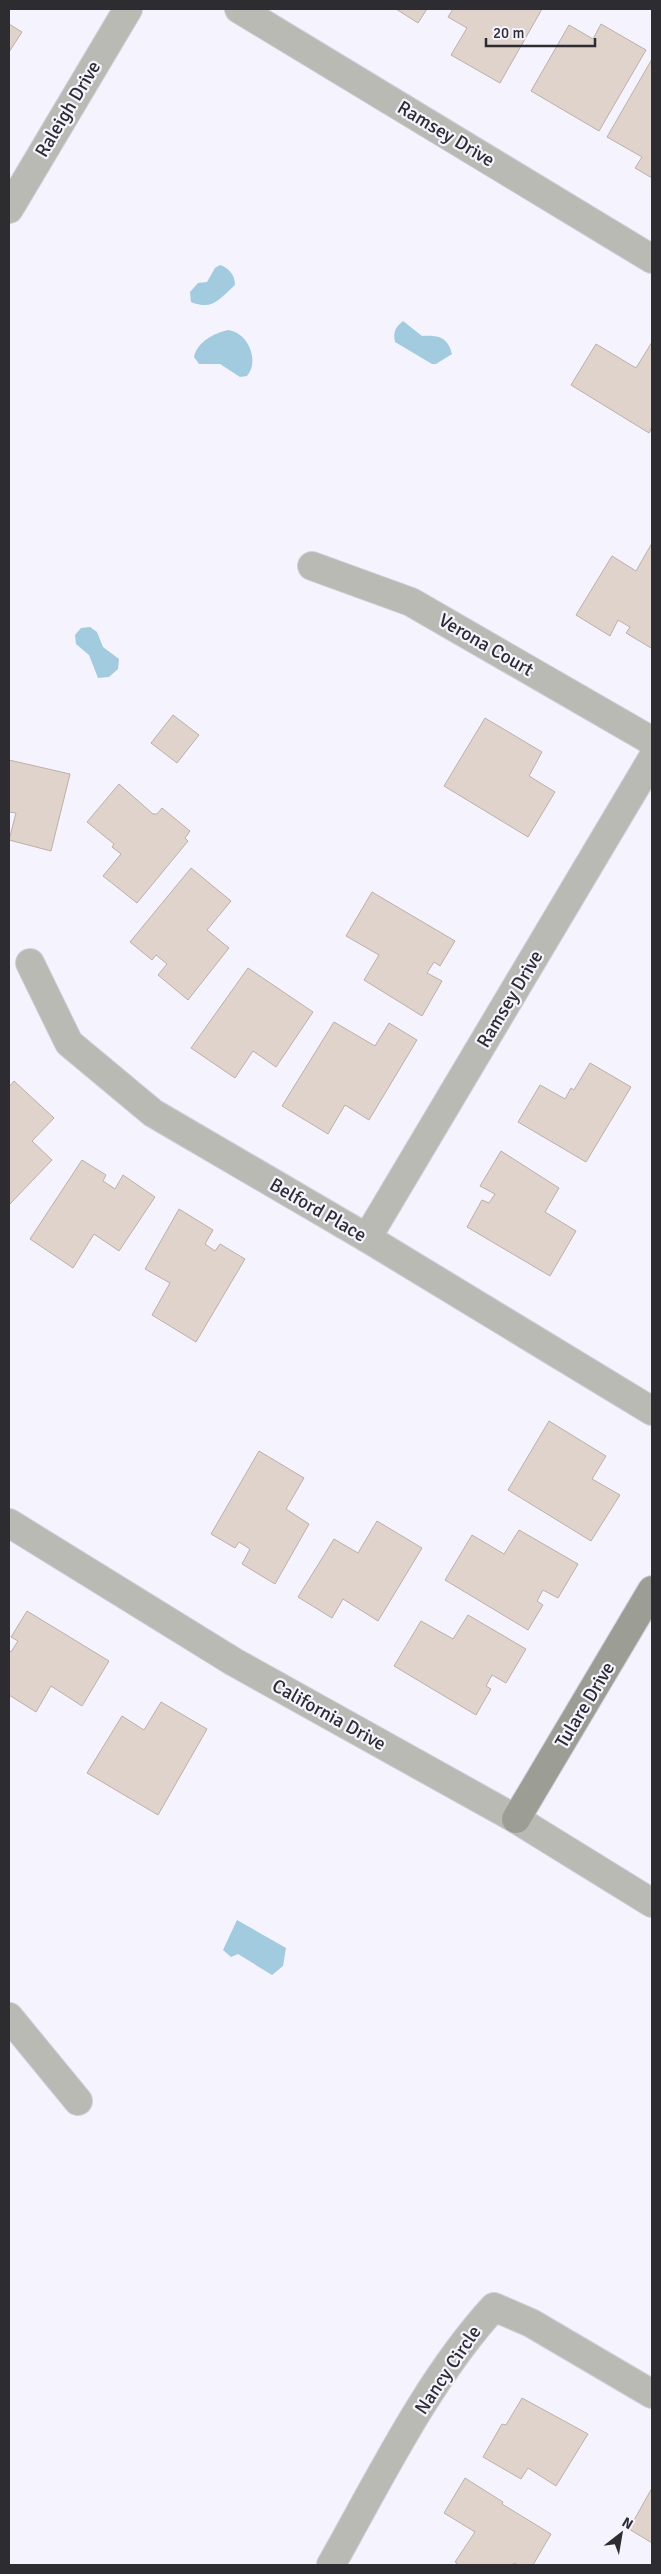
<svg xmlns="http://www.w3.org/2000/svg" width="661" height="2574" font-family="Signika,sans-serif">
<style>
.water{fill:#a2cbe0}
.building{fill:#e0d3cb;stroke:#bcb0a8}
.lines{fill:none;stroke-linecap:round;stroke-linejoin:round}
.street-casing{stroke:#d1cfd9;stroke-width:30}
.secondary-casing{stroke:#d1cfd9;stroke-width:30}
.street{stroke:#b9bab4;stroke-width:28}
.secondary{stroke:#9c9d95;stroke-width:28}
.labels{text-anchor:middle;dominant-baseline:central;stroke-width:4.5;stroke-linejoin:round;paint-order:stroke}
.street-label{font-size:19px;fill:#2d2c31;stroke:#f5f3fe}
</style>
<rect width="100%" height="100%" fill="#f5f3fe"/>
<g class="water">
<path d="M220 265C229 268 235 275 235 285 219 299 213 311 191 302L190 292 198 283 207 282 215 268Z"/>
<path d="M403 321 422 336C438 335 448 337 452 354L436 364H432L395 342C393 332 395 328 403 321Z"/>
<path d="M228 330C248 332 260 361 247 376L240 377 220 364H199L194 357C197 342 214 333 228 330Z"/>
<polygon points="90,627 97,632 103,647 119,659 118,669 109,677 98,678 89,655 76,644 75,635 81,628"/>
<polygon points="237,1920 286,1948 283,1966 272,1975 238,1954 231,1957 223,1950"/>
</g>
<g class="building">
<polygon points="396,9 427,9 418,23"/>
<polygon points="453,9 542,9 500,83 451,55 467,28 448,17"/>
<polygon points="9,24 22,32 9,52"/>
<polygon points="601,24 646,50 599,131 531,91 569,25 593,39"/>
<polygon points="652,59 652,178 635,168 642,157 607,137"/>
<polygon points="652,342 652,427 649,433 571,385 596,344 636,368"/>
<polygon points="652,543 652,645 651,648 626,633 630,627 618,620 610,636 576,615 612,556 636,571"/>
<polygon points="173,715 199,735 177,763 151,743"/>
<polygon points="485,718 542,752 529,776 555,792 528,837 444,786"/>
<polygon points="9,760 70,774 51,851 9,840 16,813 9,812"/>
<polygon points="119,784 153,814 157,814 162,808 190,831 185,838 188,841 137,903 103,876 121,854 112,847 114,844 87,822"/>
<polygon points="191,868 231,901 207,930 229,948 188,1000 158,975 167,964 156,955 152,960 130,942"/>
<polygon points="372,892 455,941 440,966 434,962 427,973 442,981 422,1016 364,980 379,955 346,936"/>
<polygon points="248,968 313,1012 276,1067 253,1051 235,1078 191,1048"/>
<polygon points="334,1022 375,1046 389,1023 417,1040 369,1120 345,1105 328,1134 282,1106"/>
<polygon points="590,1063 631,1087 586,1162 518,1122 540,1085 565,1099 571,1088 574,1090"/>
<polygon points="14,1081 54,1118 32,1141 52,1160 9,1205 9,1087"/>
<polygon points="501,1151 559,1188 545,1212 576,1231 550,1276 467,1227 482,1200 489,1203 495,1194 480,1186"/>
<polygon points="82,1160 106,1175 103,1181 115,1189 123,1175 155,1197 119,1251 94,1234 73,1268 30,1239"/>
<polygon points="179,1209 213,1230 205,1244 215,1251 220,1244 245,1259 196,1342 152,1315 170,1283 145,1269"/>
<polygon points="549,1421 606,1456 592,1479 620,1495 591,1541 508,1490"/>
<polygon points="259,1451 304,1478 286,1509 309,1524 275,1584 242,1564 250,1549 239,1542 235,1548 211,1534"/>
<polygon points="377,1521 422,1548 378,1621 343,1599 332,1618 298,1597 334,1539 358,1553"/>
<polygon points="519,1530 578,1564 558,1598 543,1590 537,1601 543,1605 528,1630 445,1580 472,1535 504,1554"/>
<polygon points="27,1611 109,1661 82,1706 51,1686 36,1712 9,1695 9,1650 11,1652 18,1641 11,1637"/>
<polygon points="468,1615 526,1649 506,1683 492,1675 486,1686 491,1689 476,1715 394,1666 421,1621 453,1639"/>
<polygon points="161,1702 207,1729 158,1815 87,1773 122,1716 144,1730"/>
<polygon points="522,2398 588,2434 556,2486 528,2468 521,2479 483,2457 502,2424 506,2425"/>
<polygon points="465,2478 503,2502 502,2504 551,2534 533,2565 518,2565 514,2563 513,2565 456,2565 457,2563 455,2562 475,2532 444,2513"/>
<polygon points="652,2488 652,2543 629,2529"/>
</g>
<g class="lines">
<g class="street-casing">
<g id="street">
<polyline points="239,9 652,259"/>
<polyline points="9,209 128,9"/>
<polyline points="312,566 411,602 652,741"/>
<polyline points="30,963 69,1043 153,1113 367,1238 652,1411"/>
<polyline points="367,1238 652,759"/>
<polyline points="9,1523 234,1662 516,1819 652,1903"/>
<polyline points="9,2017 78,2101"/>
<path d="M331 2565C379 2480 428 2379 494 2307L531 2323 652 2394"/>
</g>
</g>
<g class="secondary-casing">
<polyline id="secondary" points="516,1819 652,1590"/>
</g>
<use href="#street" class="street"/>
<use href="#secondary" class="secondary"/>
</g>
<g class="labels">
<g class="street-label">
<text transform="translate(68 109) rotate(-59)">Raleigh Drive</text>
<text transform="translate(446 134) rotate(31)">Ramsey Drive</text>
<text transform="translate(486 645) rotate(30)">Verona Court</text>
<text transform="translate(510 999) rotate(-59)">Ramsey Drive</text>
<text transform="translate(318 1210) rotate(30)">Belford Place</text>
<text transform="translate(585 1705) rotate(-59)">Tulare Drive</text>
<text transform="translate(329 1715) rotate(29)">California Drive</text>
<text transform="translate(448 2370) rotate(-56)">Nancy Circle</text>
</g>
</g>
<rect width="661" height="2574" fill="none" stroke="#2d2c31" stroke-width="20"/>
<g transform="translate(621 2534) rotate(31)" stroke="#f5f3fe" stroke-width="4" paint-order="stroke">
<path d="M0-4L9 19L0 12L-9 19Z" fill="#2d2c31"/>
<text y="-8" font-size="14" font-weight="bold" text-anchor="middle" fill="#2d2c31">N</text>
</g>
<path d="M486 38v8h109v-8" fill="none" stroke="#2d2c31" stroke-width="2.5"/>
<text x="493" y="38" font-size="15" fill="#2d2c31" stroke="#f5f3fe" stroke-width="4" paint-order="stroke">20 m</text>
</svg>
